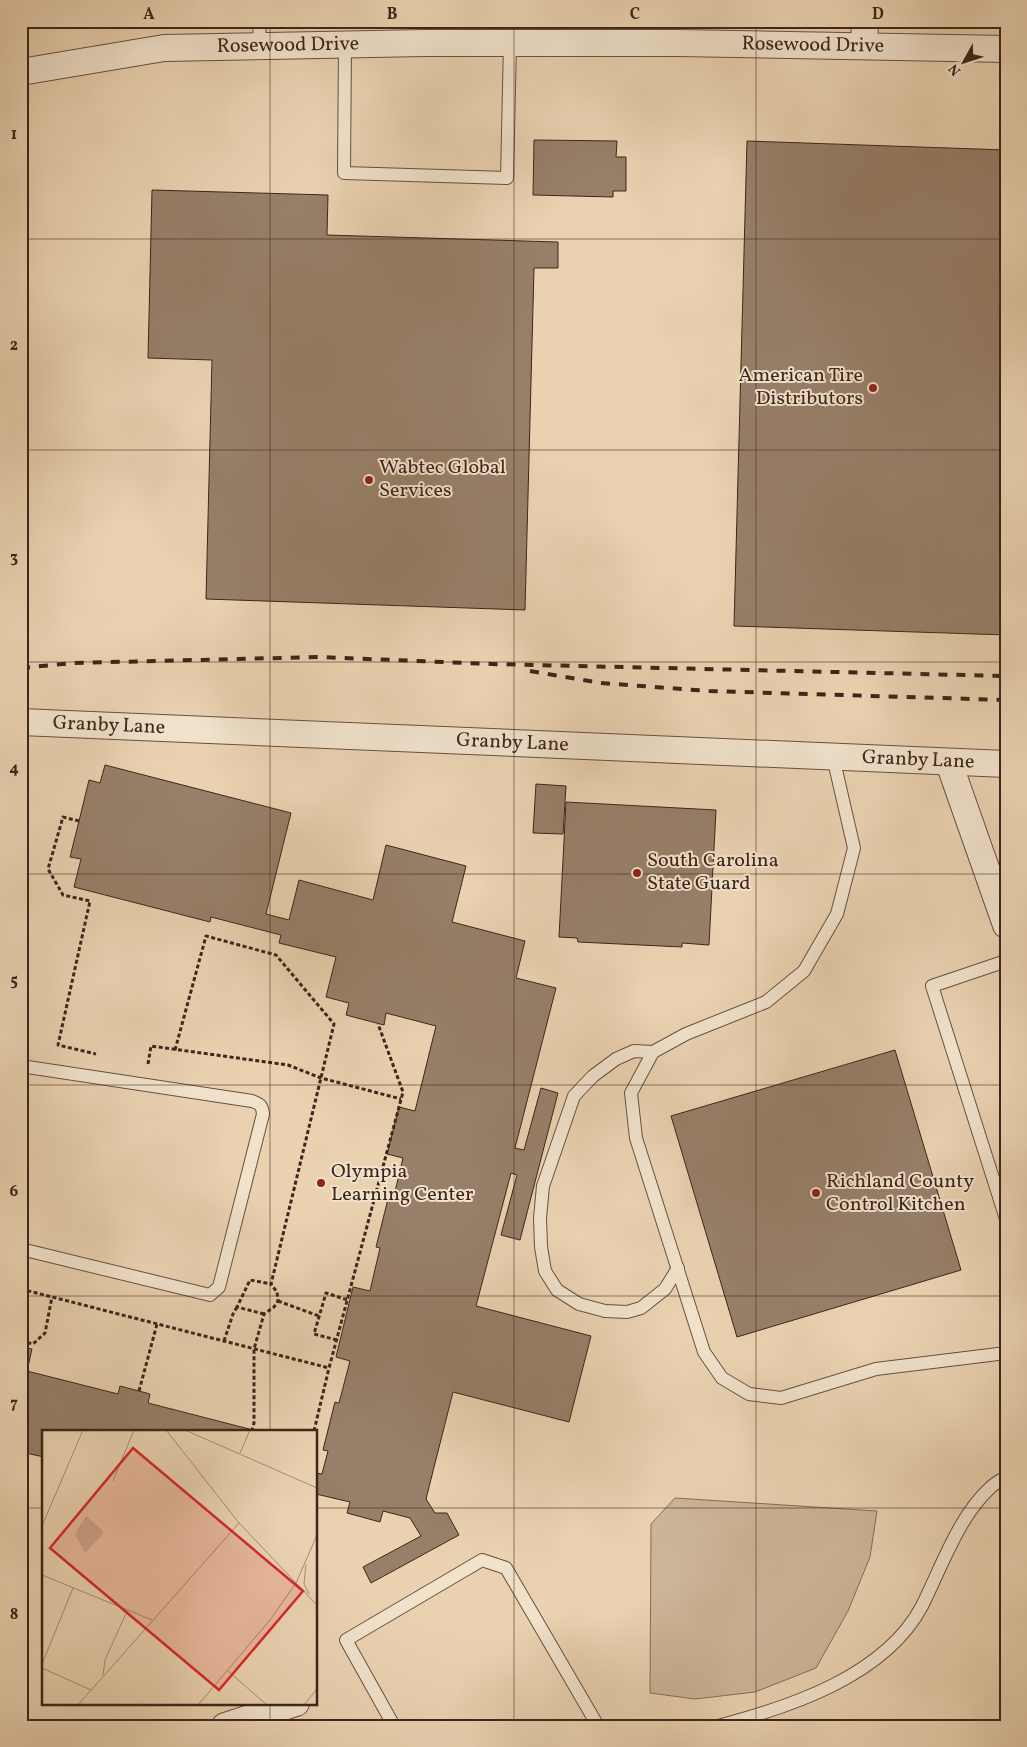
<svg xmlns="http://www.w3.org/2000/svg" width="1027" height="1747" font-family="Vollkorn,serif">
<style>
.green{fill:#cdb598;stroke:#866d5a}
.building{fill:#977f69;stroke:#3e251b}
.lines{fill:none;stroke-linecap:round;stroke-linejoin:round}
.lane-casing{stroke:#695040;stroke-width:14}
.street-casing{stroke:#695040;stroke-width:28}
.path{stroke:#3e251b;stroke-width:3;stroke-dasharray:4 2.5;stroke-linecap:butt}
.lane{stroke:#f1e2cc;stroke-width:12}
.street{stroke:#f1e2cc;stroke-width:26}
.rail{stroke:#3e251b;stroke-width:4;stroke-dasharray:9 9;stroke-linecap:butt}
.grid{fill:none;stroke:#3e251b;stroke-width:1;stroke-opacity:0.55}
.poi-dot{fill:#8f2418;stroke:#f1e2cc;stroke-width:2}
.labels{text-anchor:middle;dominant-baseline:central;stroke-width:4;stroke-linejoin:round;paint-order:stroke}
.street-label{font-size:20px;fill:#3e251b;stroke:#f1e2cc}
.poi-label{font-size:20px;fill:#3e251b;stroke:#f1e2cc;text-anchor:start}
.inset-road{fill:none;stroke:#a58d75;stroke-width:1}
.view{fill:#d62828;fill-opacity:0.15;stroke:#d62828;stroke-width:2.5}
.inset-edge{fill:none;stroke:#3e251b;stroke-width:2.5}
.neatline{fill:none;stroke:#3e251b;stroke-width:2}
.grid-label{font-size:16px;text-anchor:middle;font-weight:bold;fill:#3e251b}
</style>
<rect width="100%" height="100%" fill="#ead2b1"/>
<filter id="stains"><feTurbulence type="fractalNoise" baseFrequency=".004" numOctaves="4"/><feColorMatrix values="0 0 0 0 .2 0 0 0 0 .09 0 0 0 0 .02 0 0 0 .5 -.17"/></filter>
<radialGradient id="worn" r=".72"><stop offset=".6" stop-color="#630" stop-opacity="0"/><stop offset="1" stop-color="#630" stop-opacity=".3"/></radialGradient>
<polygon class="green" points="675,1498 877,1511 870,1557 848,1611 816,1668 755,1692 695,1699 650,1693 651,1524"/>
<g class="building">
<polygon points="534,140 617,141 616,157 626,157 626,191 613,191 613,197 533,195"/>
<polygon points="747,141 1006,150 1006,635 734,626"/>
<polygon points="152,190 328,195 327,235 558,242 558,268 534,268 525,610 206,599 212,360 148,358"/>
<polygon points="105,765 291,813 266,914 289,920 299,880 373,900 386,845 466,866 452,922 525,941 516,978 556,988 515,1148 524,1150 541,1088 558,1093 520,1240 501,1235 517,1175 511,1173 476,1306 591,1336 569,1422 453,1392 426,1499 435,1513 447,1513 459,1535 371,1583 363,1567 421,1536 410,1518 383,1511 380,1522 347,1513 350,1502 316,1494 316,1473 322,1474 328,1451 323,1450 335,1402 339,1403 350,1361 336,1357 353,1287 370,1291 380,1248 376,1247 388,1199 393,1200 403,1158 387,1154 399,1107 415,1111 436,1026 386,1013 384,1025 346,1015 349,1003 326,997 336,957 279,943 281,935 211,917 210,922 74,887 81,859 70,857 79,821 89,780 100,783"/>
<polygon points="536,784 566,786 563,834 533,833"/>
<polygon points="566,802 716,810 709,945 682,943 682,947 578,942 577,938 559,937"/>
<polygon points="895,1050 961,1270 737,1337 671,1116"/>
<polygon points="21,1347 32,1349 27,1371 118,1394 120,1386 139,1391 150,1394 148,1403 257,1431 44,1431 44,1457 21,1452"/>
</g>
<g class="lines">
<g class="lane-casing">
<g id="lane">
<polyline points="259,21 260,46"/>
<polyline points="345,44 344,173 507,178 510,43"/>
<polyline points="833,757 854,848 837,914 804,971 766,1002 686,1034 653,1052 631,1093 636,1138 704,1352 722,1378 749,1394 781,1398 876,1369 1006,1353"/>
<polyline points="1006,961 932,986 1006,1219"/>
<polyline points="653,1052 634,1051 616,1059 593,1076 574,1096 543,1186 540,1218 541,1247 545,1271 557,1290 579,1304 605,1311 627,1312 641,1308 665,1289 678,1268"/>
<path d="M21 1066 252 1101C260 1104 262 1105 263 1114L219 1287 210 1295 21 1249"/>
<polyline points="394,1726 346,1640 482,1560 506,1568 598,1726"/>
<path d="M718 1726C790 1707 885 1676 922 1606 941 1568 959 1516 990 1488 995 1483 1001 1480 1006 1477"/>
</g>
</g>
<g class="street-casing">
<g id="street">
<polyline points="864,45 865,21"/>
<path id="s1" d="M21 72 164 48 425 43H678L1006 49"/>
<path id="s2" d="M21 722 1006 764"/>
<polyline points="949,763 1006,925"/>
<polyline points="225,1726 296,1703"/>
</g>
</g>
<g class="path">
<polyline points="79,821 63,817 48,869 63,895 90,901 58,1045 96,1054"/>
<polyline points="175,1050 206,936 276,955 334,1024 271,1284 277,1292 278,1301 274,1307 264,1314 254,1349 254,1423 252,1430"/>
<polyline points="148,1064 151,1046 288,1065 321,1078 401,1099"/>
<polyline points="21,1289 329,1368 403,1092 378,1024"/>
<polyline points="278,1301 319,1316"/>
<polyline points="264,1314 237,1307 250,1280 271,1284"/>
<polyline points="337,1340 314,1334 326,1293 348,1300"/>
<polyline points="21,1341 33,1344 45,1333 52,1297"/>
<polyline points="224,1341 233,1314 237,1307"/>
<polyline points="139,1391 157,1324"/>
<polyline points="314,1431 329,1368"/>
</g>
<use href="#lane" class="lane"/>
<use href="#street" class="street"/>
<g class="rail">
<polyline points="21,668 73,663 319,657 492,664 1006,676"/>
<polyline points="530,671 601,683 709,691 1006,700"/>
</g>
</g>
<path class="grid" d="M270 21V1431M514 21V1726M756 21V1726M21 239H1006M21 450H1006M21 662H1006M21 874H1006M21 1085H1006M21 1296H1006M21 1508H44M316 1508H1006M270 1703V1726"/>
<g class="poi-dot">
<circle cx="873" cy="388" r="5"/>
<circle cx="369" cy="480" r="5"/>
<circle cx="637" cy="873" r="5"/>
<circle cx="321" cy="1183" r="5"/>
<circle cx="816" cy="1193" r="5"/>
</g>
<g class="labels">
<g class="street-label">
<text stroke="none"><textPath href="#s1" startOffset="269">Rosewood Drive</textPath></text>
<text stroke="none"><textPath href="#s1" startOffset="794">Rosewood Drive</textPath></text>
<text stroke="none"><textPath href="#s2" startOffset="88">Granby Lane</textPath></text>
<text stroke="none"><textPath href="#s2" startOffset="492">Granby Lane</textPath></text>
<text stroke="none"><textPath href="#s2" startOffset="898">Granby Lane</textPath></text>
</g>
<g class="poi-label">
<text x="863" y="376" text-anchor="end">American Tire<tspan x="863" dy="23">Distributors</tspan></text>
<text x="379" y="468">Wabtec Global<tspan x="379" dy="23">Services</tspan></text>
<text x="647" y="861">South Carolina<tspan x="647" dy="23">State Guard</tspan></text>
<text x="331" y="1172">Olympia<tspan x="331" dy="23">Learning Center</tspan></text>
<text x="826" y="1182">Richland County<tspan x="826" dy="23">Control Kitchen</tspan></text>
</g>
</g>
<g transform="translate(42 1430)">
<rect width="275" height="275" fill="#ead2b1"/>
<path d="M44 86 60 100 61 104 43 123 33 104Z" fill="#cdb598"/>
<path class="inset-road" d="M124 0 197 93 275 175M143 0 275 58M198 23 208 0M71 51 92 0M0 96 41 0M264 134 262 154 267 164M0 145 110 190M254 153 275 105M0 234 31 158M0 238 49 260M186 241 225 275M61 245 63 230 85 181M36 275 197 93M156 275 228 190 254 153M262 275 275 259"/>
<path class="view" d="M91 18 261 161 177 260 8 118Z"/>
<rect width="275" height="275" class="inset-edge"/>
</g>
<rect width="1027" height="1747" fill="none" stroke="#ead2b1" stroke-width="55"/>
<g transform="translate(964 62) rotate(230)" stroke="#f1e2cc" stroke-width="4" paint-order="stroke">
<path d="M0-4L9 19L0 12L-9 19Z" fill="#3e251b"/>
<text y="-8" font-size="14" font-weight="bold" text-anchor="middle" fill="#3e251b">N</text>
</g>
<rect x="28" y="28" width="972" height="1692" class="neatline"/>
<g class="grid-label">
<text x="149" y="19">A</text>
<text x="392" y="19">B</text>
<text x="635" y="19">C</text>
<text x="878" y="19">D</text>
<text x="14" y="139">1</text>
<text x="14" y="350">2</text>
<text x="14" y="562">3</text>
<text x="14" y="773">4</text>
<text x="14" y="985">5</text>
<text x="14" y="1196">6</text>
<text x="14" y="1408">7</text>
<text x="14" y="1619">8</text>
</g>
<rect width="100%" height="100%" filter="url(#stains)"/>
<rect width="100%" height="100%" fill="url(#worn)"/>
</svg>
